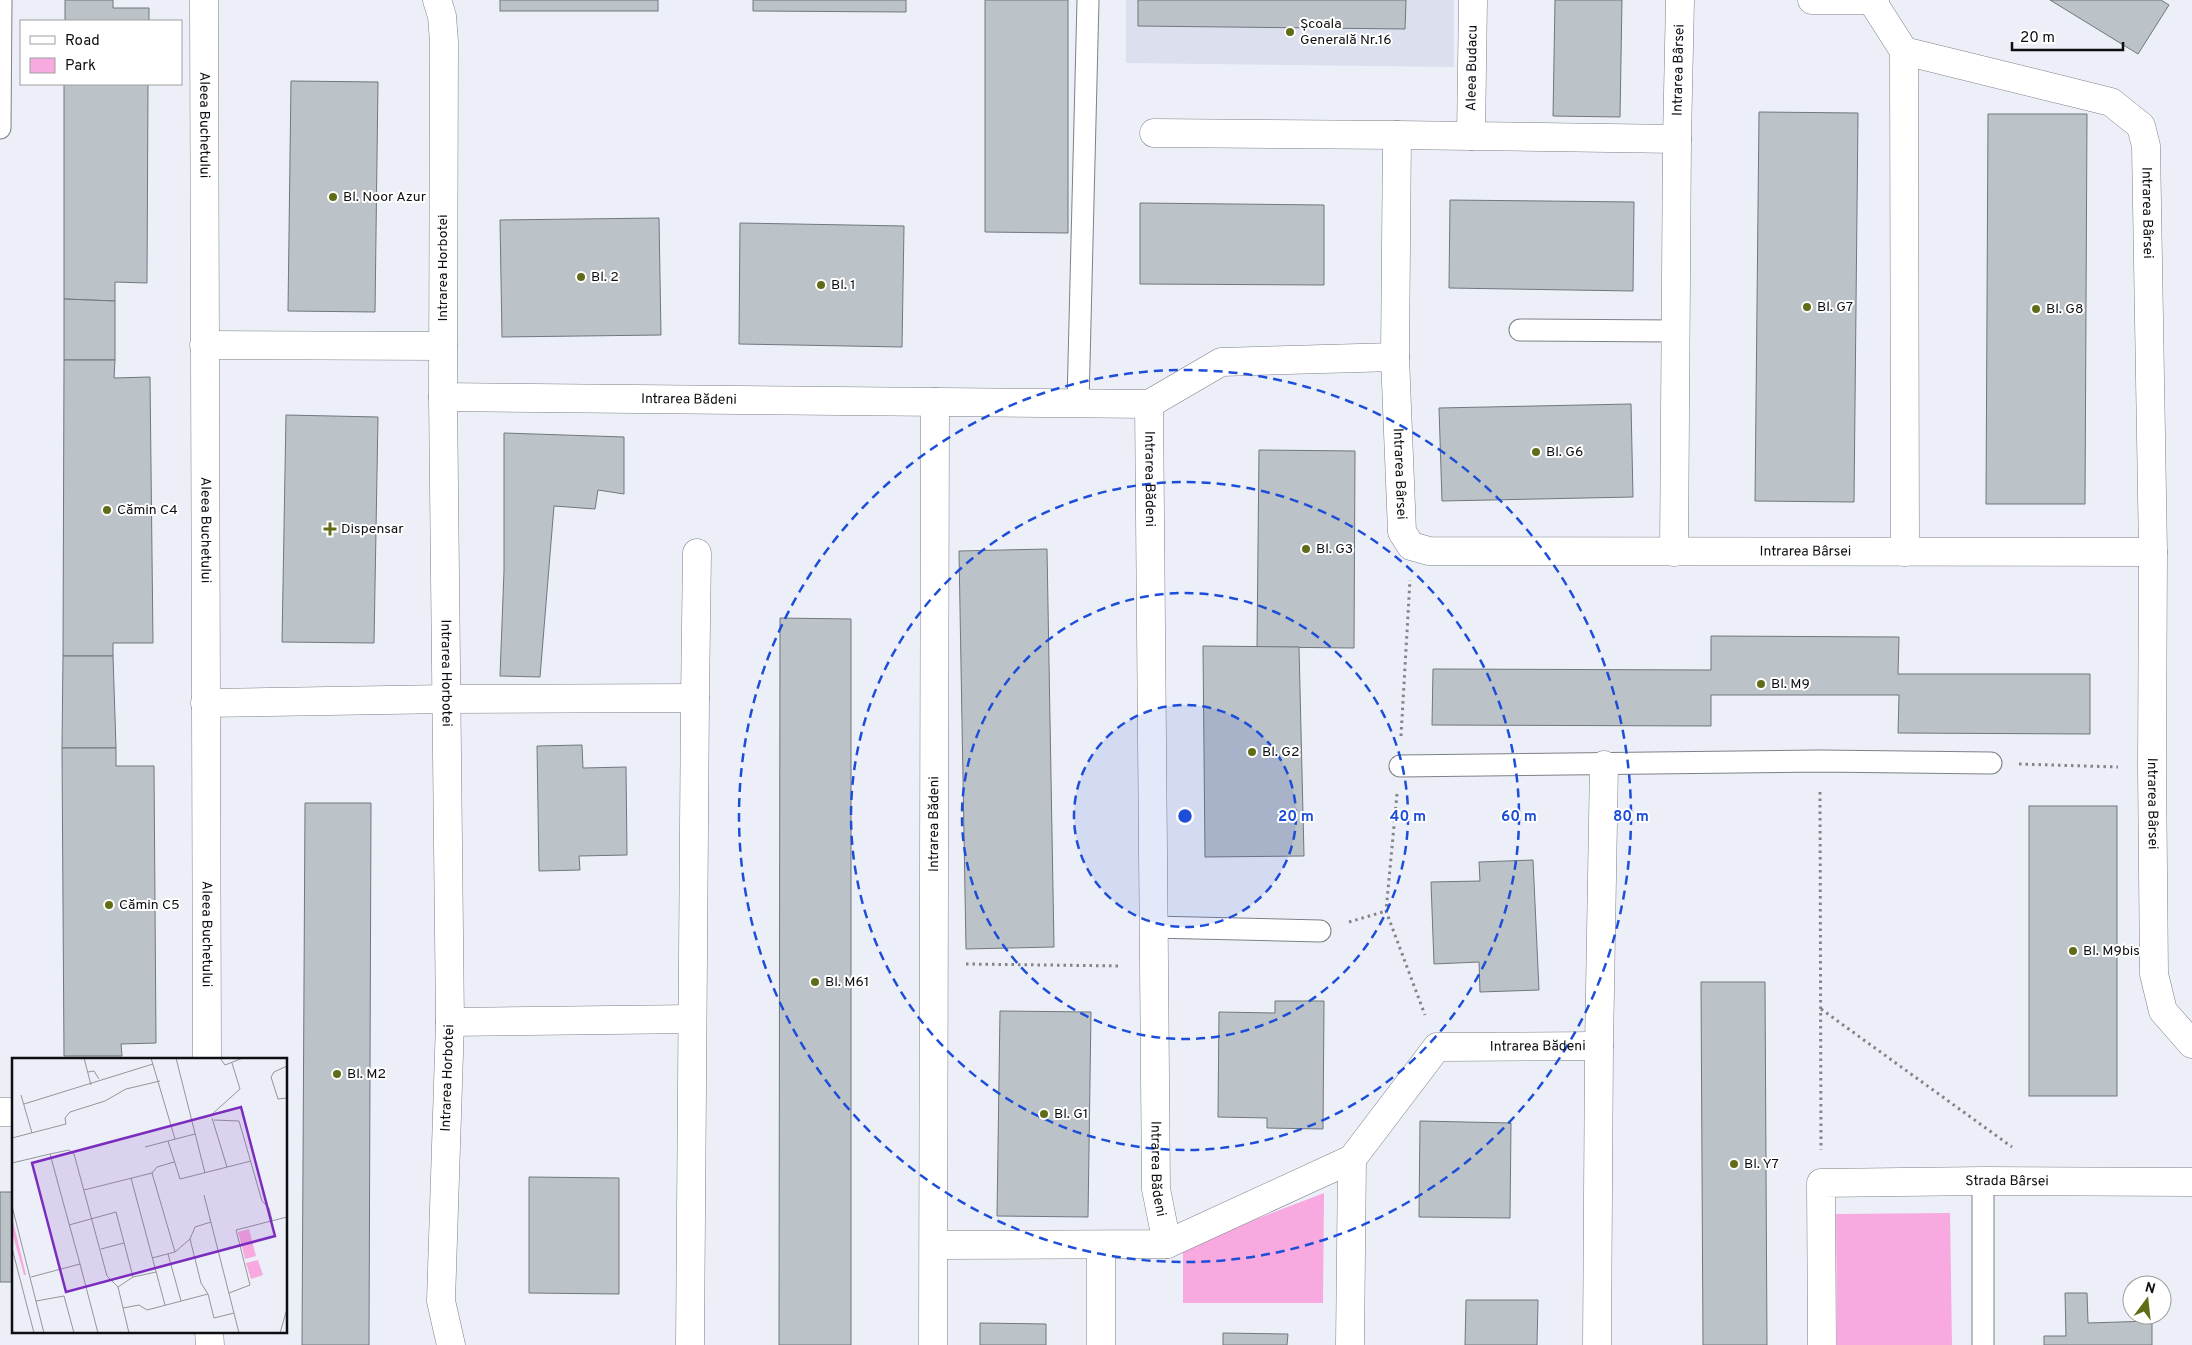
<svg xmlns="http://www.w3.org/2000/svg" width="2192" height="1345" font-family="Overpass,sans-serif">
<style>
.built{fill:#dbdfee}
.green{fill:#f7a9e0}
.building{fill:#bbc2c8;stroke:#71777d}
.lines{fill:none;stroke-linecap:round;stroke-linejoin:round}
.lane-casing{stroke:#7e8087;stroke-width:23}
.street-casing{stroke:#7e8087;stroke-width:29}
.path{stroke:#828489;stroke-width:3;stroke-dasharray:2.5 4;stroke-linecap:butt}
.lane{stroke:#fff;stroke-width:21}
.street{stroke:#fff;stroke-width:28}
.ring{fill:none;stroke:#1d4ed8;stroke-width:2.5;stroke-dasharray:9 6}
.poi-dot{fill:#606d16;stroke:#fff;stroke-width:2}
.labels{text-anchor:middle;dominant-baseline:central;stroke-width:4;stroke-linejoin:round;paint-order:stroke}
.poi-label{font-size:14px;fill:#0d0e11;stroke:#fff;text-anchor:start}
.street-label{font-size:14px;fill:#0d0e11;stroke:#fff}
.inset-road{fill:none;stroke:#93959b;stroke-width:1}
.view{fill:#7b2cbf;fill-opacity:0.15;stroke:#7b2cbf;stroke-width:2.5}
.inset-edge{fill:none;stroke:#0d0e11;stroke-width:2.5}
.centre{fill:#1d4ed8;stroke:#fff;stroke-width:2.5}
.ring-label{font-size:15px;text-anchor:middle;font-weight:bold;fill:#1d4ed8;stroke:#fff;stroke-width:4;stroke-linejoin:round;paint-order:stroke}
</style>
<rect width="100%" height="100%" fill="#eceff7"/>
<polygon class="built" points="1126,0 1454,0 1454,67 1126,63"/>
<g class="green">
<polygon points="1324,1193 1323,1303 1183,1303 1183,1247"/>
<polygon points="1950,1213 1952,1345 1837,1345 1836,1214"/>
</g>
<g class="building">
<polygon points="65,0 113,0 113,8 149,8 149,21 65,21"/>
<rect x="500" y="0" width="158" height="11"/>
<polygon points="753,0 906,0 906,12 753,11"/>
<polygon points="985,0 1068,0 1068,233 985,232"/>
<polygon points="1138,0 1406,0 1405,29 1138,26"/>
<polygon points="1555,0 1622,0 1620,117 1553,116"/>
<polygon points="2050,0 2161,0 2169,5 2138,54"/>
<polygon points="291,81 378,82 375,312 288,311"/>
<polygon points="64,84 148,84 147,283 115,282 115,301 64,299"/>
<polygon points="1759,112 1858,113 1854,502 1755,501"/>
<polygon points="1988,114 2087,114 2085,504 1986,504"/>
<polygon points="1450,200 1634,202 1633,291 1449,288"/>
<polygon points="1140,203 1324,205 1324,285 1140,284"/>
<polygon points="659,218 661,335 502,337 500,220"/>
<polygon points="740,223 904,226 902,347 739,344"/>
<polygon points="64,299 115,301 115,360 64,360"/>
<polygon points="64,360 115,360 114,378 150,377 153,643 113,643 113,656 63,656"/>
<polygon points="1631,404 1633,497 1442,501 1439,408"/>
<polygon points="286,415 378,417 374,643 282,642"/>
<polygon points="504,433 624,437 624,494 598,490 595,509 554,506 540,677 500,676 504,571"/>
<polygon points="1259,450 1355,451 1354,648 1257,647"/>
<polygon points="1047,549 1054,947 966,949 959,551"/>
<polygon points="780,618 851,619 851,1345 779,1345"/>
<polygon points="1711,636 1899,637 1898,674 2090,674 2090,734 1898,733 1899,695 1711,695 1711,726 1432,725 1433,669 1711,670"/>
<polygon points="1203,646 1299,647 1304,856 1205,857"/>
<polygon points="63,656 113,656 116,748 62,748"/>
<polygon points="582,745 583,768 626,767 627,855 579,856 580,870 539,871 537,746"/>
<polygon points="62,748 116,748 116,766 154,766 156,1043 121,1044 122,1056 64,1056"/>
<polygon points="305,803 371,803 369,1345 302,1345"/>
<rect x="2029" y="806" width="88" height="290"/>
<polygon points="1533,860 1539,990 1480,992 1479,962 1434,964 1431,882 1480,881 1479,862"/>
<polygon points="1701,982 1765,982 1767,1345 1703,1345"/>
<polygon points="1275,1001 1324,1001 1323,1129 1267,1128 1267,1118 1218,1117 1219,1012 1275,1013"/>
<polygon points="1000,1011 1091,1012 1088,1217 997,1216"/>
<polygon points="1420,1121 1511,1123 1510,1218 1419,1217"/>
<polygon points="529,1177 619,1178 619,1294 529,1293"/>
<rect x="0" y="1192" width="14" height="90"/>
<polygon points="2065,1293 2087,1293 2088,1323 2152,1321 2152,1345 2044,1345 2044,1336 2066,1336"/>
<polygon points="1466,1300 1538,1300 1537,1345 1465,1345"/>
<polygon points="980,1323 1046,1324 1046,1345 980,1345"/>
<polygon points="1223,1333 1288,1334 1287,1345 1223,1345"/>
</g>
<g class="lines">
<g class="lane-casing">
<g id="lane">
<polyline points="0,128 1,0"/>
<polyline points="1520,330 1675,331"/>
<polyline points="1078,403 1088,0"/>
<polyline points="1400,766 1820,761 1991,763"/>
<polyline points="1152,927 1320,931"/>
<polyline points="1983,1181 1983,1345"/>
</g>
</g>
<g class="street-casing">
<g id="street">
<path id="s1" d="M204 0 207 1059"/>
<path id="s2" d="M437 0 442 16 444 42 443 397 450 1022 441 1301 451 1345"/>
<polyline points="1812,0 1875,0"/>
<polyline points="1872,1 1904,51 1905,552"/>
<path id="s3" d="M1904 51 2111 102 2141 126 2146 146 2153 552 2152 768 2154 974 2163 1011 2192 1044"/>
<polyline points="1154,133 1397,135"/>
<path id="s4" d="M1471 136 1473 0"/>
<path id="s5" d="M1677 139 1397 135 1395 357 1402 532 1411 546 1429 551 2153 552"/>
<polyline points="204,345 443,346"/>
<path id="s6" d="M443 397 1149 404 1221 362 1395 357"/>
<path id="s7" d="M1149 404 1156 1189 1167 1244"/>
<path id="s8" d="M1674 552 1677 139 1680 0"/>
<polyline points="695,698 697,553"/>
<polyline points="205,703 447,699 695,698 690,1345"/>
<polyline points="450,1022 692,1019"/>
<polyline points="0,1112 14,1112"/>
<path id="s9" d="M934 1245 1167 1244 1352 1159 1437 1047 1599 1046"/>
<polyline points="209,1331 210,1345"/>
<path id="s10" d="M933 1345 935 402"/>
<polyline points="1101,1345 1101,1246"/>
<polyline points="1350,1345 1352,1159"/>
<polyline points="1597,1345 1599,1046 1604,765"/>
<path id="s11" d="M1822 1345 1821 1183 1983 1181 2192 1182"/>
</g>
</g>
<g class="path">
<polyline points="1401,736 1410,580"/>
<polyline points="2019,764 2118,767"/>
<polyline points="1820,792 1821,1150"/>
<polyline points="1397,794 1386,911 1425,1015"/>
<polyline points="1349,922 1386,911"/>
<polyline points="966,964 1122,966"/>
<polyline points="1821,1009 2012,1147"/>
</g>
<use href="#lane" class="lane"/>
<use href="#street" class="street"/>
</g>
<circle cx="1185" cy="816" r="111" fill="#1d4ed8" fill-opacity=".12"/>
<g class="ring">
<circle cx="1185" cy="816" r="111"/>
<circle cx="1185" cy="816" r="223"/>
<circle cx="1185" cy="816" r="334"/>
<circle cx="1185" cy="816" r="446"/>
</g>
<g class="poi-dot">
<circle cx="1290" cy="32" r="5"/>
<circle cx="333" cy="197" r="5"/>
<circle cx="581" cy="277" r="5"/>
<circle cx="821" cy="285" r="5"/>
<circle cx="1807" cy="307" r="5"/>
<circle cx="2036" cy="309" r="5"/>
<circle cx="1536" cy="452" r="5"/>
<circle cx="107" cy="510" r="5"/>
<path d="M327.5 521.5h5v5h5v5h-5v5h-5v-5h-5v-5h5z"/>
<circle cx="1306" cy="549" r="5"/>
<circle cx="1761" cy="684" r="5"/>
<circle cx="1252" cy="752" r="5"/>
<circle cx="109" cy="905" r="5"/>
<circle cx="2073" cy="951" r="5"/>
<circle cx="815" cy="982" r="5"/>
<circle cx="337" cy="1074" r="5"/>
<circle cx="1044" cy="1114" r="5"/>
<circle cx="1734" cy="1164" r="5"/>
</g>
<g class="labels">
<g class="poi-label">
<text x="1300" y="24">Școala<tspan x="1300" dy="16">Generală Nr.16</tspan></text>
<text x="343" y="197">Bl. Noor Azur</text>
<text x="591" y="277">Bl. 2</text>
<text x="831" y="285">Bl. 1</text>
<text x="1817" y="307">Bl. G7</text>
<text x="2046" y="309">Bl. G8</text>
<text x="1546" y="452">Bl. G6</text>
<text x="117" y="510">Cămin C4</text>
<text x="341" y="529">Dispensar</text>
<text x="1316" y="549">Bl. G3</text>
<text x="1771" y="684">Bl. M9</text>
<text x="1262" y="752">Bl. G2</text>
<text x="119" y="905">Cămin C5</text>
<text x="2083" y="951">Bl. M9bis</text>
<text x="825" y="982">Bl. M61</text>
<text x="347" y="1074">Bl. M2</text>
<text x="1054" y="1114">Bl. G1</text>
<text x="1744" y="1164">Bl. Y7</text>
</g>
<g class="street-label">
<text stroke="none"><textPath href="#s4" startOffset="68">Aleea Budacu</textPath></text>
<text stroke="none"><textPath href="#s8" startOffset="482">Intrarea Bârsei</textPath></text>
<text stroke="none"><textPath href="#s1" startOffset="125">Aleea Buchetului</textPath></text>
<text stroke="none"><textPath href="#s3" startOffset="339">Intrarea Bârsei</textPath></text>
<text transform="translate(443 268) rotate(-90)">Intrarea Horbotei</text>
<text stroke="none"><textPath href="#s6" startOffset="246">Intrarea Bădeni</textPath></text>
<text stroke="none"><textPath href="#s5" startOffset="619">Intrarea Bârsei</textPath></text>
<text stroke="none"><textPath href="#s7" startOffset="75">Intrarea Bădeni</textPath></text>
<text stroke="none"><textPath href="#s1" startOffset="530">Aleea Buchetului</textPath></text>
<text stroke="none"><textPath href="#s5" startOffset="1089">Intrarea Bârsei</textPath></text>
<text stroke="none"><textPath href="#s2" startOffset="674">Intrarea Horbotei</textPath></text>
<text stroke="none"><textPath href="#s3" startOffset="930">Intrarea Bârsei</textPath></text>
<text stroke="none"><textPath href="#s10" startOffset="521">Intrarea Bădeni</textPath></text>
<text stroke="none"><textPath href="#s1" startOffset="934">Aleea Buchetului</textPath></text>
<text stroke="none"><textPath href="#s9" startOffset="678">Intrarea Bădeni</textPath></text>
<text transform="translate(448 1078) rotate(-88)">Intrarea Horbotei</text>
<text stroke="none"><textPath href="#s7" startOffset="765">Intrarea Bădeni</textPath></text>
<text stroke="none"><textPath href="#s11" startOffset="348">Strada Bârsei</textPath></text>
</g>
</g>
<g transform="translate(12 1058)">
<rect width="275" height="275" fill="#eceff7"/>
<path d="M0 159 14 217H12L0 174ZM237 171 244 198 233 201 226 174ZM246 202 251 217 239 221 234 205Z" fill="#f7a9e0"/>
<path class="inset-road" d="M72 0 79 27M139 0 163 81M164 0 193 115M208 0 213 7 231 0M275 8 262 14 259 19 266 41 275 40M76 14 82 13 87 21M9 37 20 75M12 46 141 6M200 60 215 109M180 62 198 58 228 31 220 5M202 62 227 63 250 143 257 150 260 162M183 76 156 83 168 121 239 103M0 80 54 66 53 60 58 54 93 43 114 31 148 23M133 89 156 83M38 96 57 92 62 96 95 218 106 229 117 275M0 105 38 96 68 206 19 219M140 115 163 194M119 120 153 247M72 132 140 115 145 109 162 104M192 137 227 275M0 148 32 275M57 167 104 154 121 219M178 181 189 225 196 236M0 190 22 275M89 191 112 185M156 196 169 243M140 200 163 194 178 181 183 169 199 164M68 206 86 275M106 229 121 219 144 214M217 235 238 227 224 172 275 159M24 243 52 238 62 275M111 250 127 247 135 252 196 236 202 260 222 255M268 275 275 251"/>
<path class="view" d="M229 49 263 178 54 234 20 105Z"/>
<rect width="275" height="275" class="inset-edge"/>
</g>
<circle cx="1185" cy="816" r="8" class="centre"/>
<g class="ring-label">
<text x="1296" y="821">20 m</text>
<text x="1408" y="821">40 m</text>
<text x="1519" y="821">60 m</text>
<text x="1631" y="821">80 m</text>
</g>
<rect x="20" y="20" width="162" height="65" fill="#ffffff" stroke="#9e9fa0"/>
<rect x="30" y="36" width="25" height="8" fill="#ffffff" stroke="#9e9fa0"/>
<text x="65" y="45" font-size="15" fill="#0d0e11">Road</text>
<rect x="30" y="58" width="25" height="15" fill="#f7a9e0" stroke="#9e9fa0"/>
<text x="65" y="70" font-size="15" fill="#0d0e11">Park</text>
<g transform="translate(2147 1300) rotate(15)"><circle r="24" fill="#ffffff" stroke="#9e9fa0"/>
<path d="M0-4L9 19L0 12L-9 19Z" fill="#606d16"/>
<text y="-8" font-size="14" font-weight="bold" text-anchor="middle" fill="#0d0e11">N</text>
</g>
<path d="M2012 42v8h111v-8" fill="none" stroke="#0d0e11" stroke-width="2.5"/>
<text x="2020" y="42" font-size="15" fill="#0d0e11" stroke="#ffffff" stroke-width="4" paint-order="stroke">20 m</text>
</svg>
